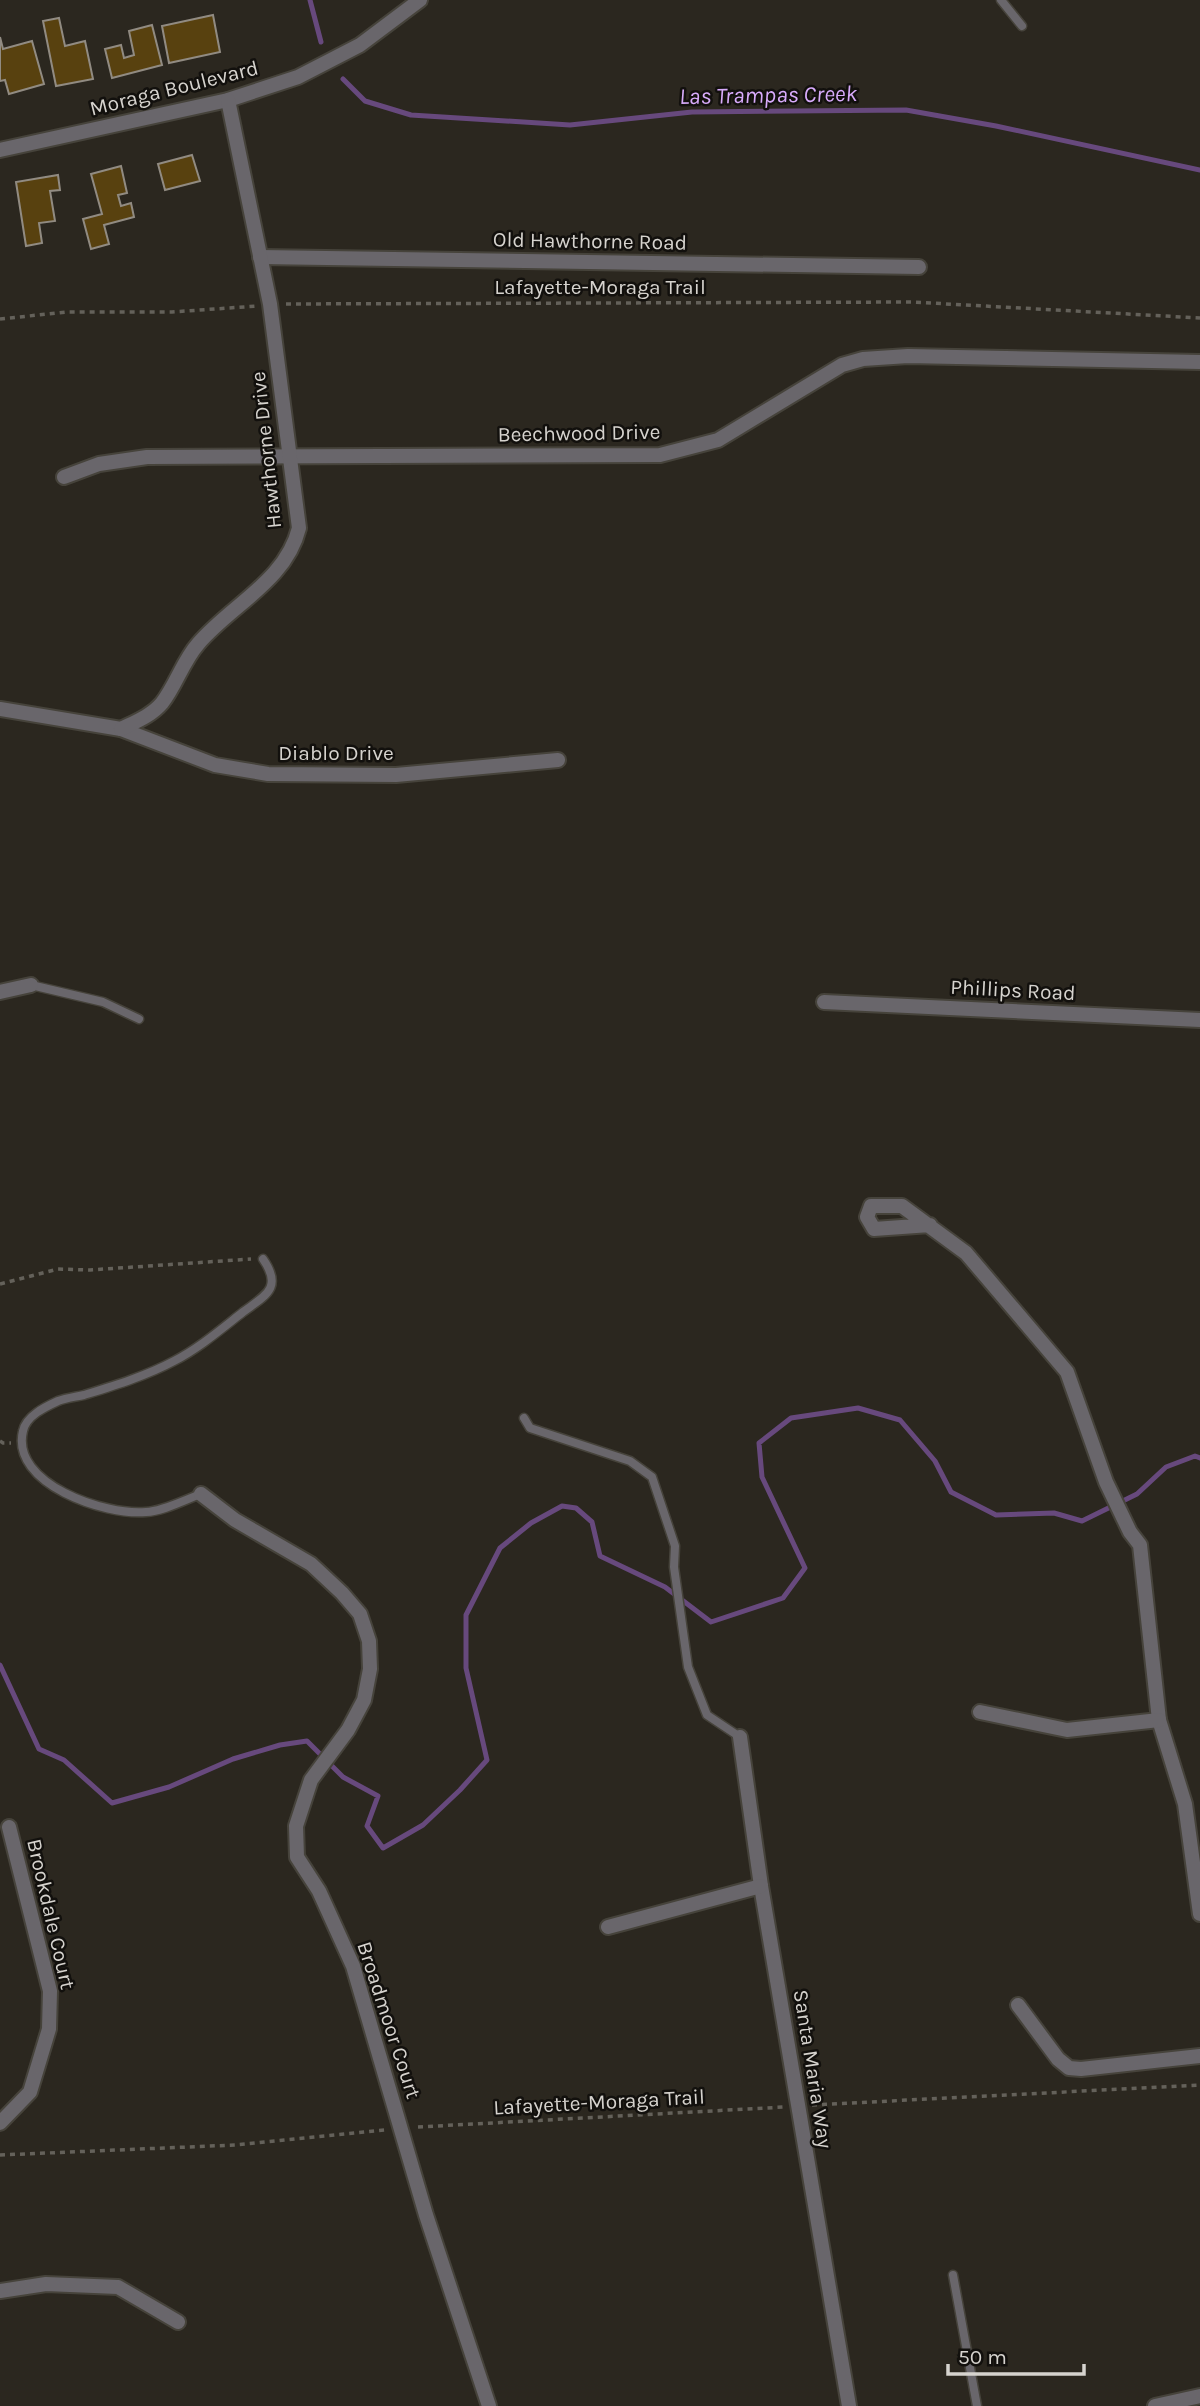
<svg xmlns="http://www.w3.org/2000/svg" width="1200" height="2406" font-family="Karla,sans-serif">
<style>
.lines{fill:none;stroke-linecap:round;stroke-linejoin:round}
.stream{stroke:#67497d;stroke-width:5}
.building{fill:#58410f;stroke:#918b82;stroke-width:2}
.service-casing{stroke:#46433b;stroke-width:11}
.minor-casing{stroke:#46433b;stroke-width:18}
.tertiary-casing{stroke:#46433b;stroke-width:18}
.path{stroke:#64615a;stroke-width:3.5;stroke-dasharray:5 5;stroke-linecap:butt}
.service{stroke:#69666b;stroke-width:8}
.minor{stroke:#69666b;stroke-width:14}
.tertiary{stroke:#69666b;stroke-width:14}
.labels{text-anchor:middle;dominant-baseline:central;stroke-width:5;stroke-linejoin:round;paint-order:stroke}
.street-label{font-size:21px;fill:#d6d3ce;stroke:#12100d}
.water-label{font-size:23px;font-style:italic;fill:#d8abfb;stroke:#12100d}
</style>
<rect width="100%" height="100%" fill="#2b271f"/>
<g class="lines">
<g class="stream">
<polyline points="310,0 321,42"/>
<polyline points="343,79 365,101 411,115 570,125 692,112 906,110 996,126 1200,170"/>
<polyline points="0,1665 39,1749 64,1760 112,1803 169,1787 233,1759 280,1745 307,1741 343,1777 378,1796 367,1826 383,1848 423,1825 460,1790 487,1760 466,1668 466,1615 500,1548 531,1523 562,1506 576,1508 592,1522 600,1556 665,1587 711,1622 783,1598 805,1568 762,1477 759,1443 791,1418 858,1408 900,1420 935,1461 951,1492 996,1515 1054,1513 1082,1521 1137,1494 1166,1467 1195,1456 1200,1458"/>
</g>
</g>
<g class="building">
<polygon points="213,15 220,52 169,63 162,26"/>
<polygon points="59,18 65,46 85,41 93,79 56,86 43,21"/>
<polygon points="152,25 162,65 112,78 105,49 121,45 124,58 134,55 129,31"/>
<polygon points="0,37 3,49 32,41 44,84 9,94 5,80 0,81"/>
<polygon points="192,155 200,181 165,190 158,164"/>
<polygon points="121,166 127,193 118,195 121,206 131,203 134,217 104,225 109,244 91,249 83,219 102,214 91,174"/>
<polygon points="58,175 60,190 50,191 55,221 39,223 42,243 26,246 16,182"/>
</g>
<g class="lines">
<g class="service-casing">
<g id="service">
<polyline points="1001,0 1022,26"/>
<polyline points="31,985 103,1002 139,1019"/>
<polyline points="524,1418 530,1428 630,1461 652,1477 675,1546 674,1567 688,1667 707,1715 740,1737"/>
<path d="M201 1494C184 1500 164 1511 146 1512 106 1516 10 1484 23 1431 26 1416 45 1407 58 1401 66 1398 75 1397 84 1395 113 1386 146 1376 174 1361 199 1348 220 1330 243 1312 266 1295 283 1288 263 1259"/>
<polyline points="953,2275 977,2406"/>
</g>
</g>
<g class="minor-casing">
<g id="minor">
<polyline points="0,150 228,100 298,77 360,45 420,0"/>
<polyline points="260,257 919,267"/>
<polyline points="64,477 99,464 147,457 660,455 718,440 842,365 863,359 908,356 1200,362"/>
<polyline points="0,709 121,729 215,765 268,774 396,775 558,760"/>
<path d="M121 729C135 722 151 716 162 703 176 685 183 661 198 644 231 605 286 581 299 528L270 304 228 100"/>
<polyline points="0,992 31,985"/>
<polyline points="824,1002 1200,1020"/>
<polyline points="930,1225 874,1229 867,1217 871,1206 902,1206 966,1253 1067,1372 1106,1482 1130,1532 1140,1545 1159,1720 1185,1804 1200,1914"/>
<polyline points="201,1494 235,1520 311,1564 342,1593 360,1614 369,1641 370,1669 364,1700 348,1730 311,1780 296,1826 297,1857 319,1891 353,1966 426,2215 489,2406"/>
<polyline points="980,1712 1067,1730 1159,1720"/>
<polyline points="740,1737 761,1886 849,2406"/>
<polyline points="608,1927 761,1886"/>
<polyline points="1018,2005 1058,2059 1069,2068 1081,2069 1200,2056"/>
<polyline points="0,2123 30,2092 49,2029 50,1991 9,1827"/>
<polyline points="0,2291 46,2284 118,2287 178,2322"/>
</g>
</g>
<g class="tertiary-casing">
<polyline id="tertiary" points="1155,2406 1200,2396"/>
</g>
<g class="path">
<polyline points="286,304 912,302 1200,318"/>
<polyline points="0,319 67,312 172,312 257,306"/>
<polyline points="0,1284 58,1269 90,1270 251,1259"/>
<polyline points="0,1441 3,1443 11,1443"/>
<polyline points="812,2105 1200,2085"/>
<polyline points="418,2127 784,2107"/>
<polyline points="0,2155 235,2145 385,2130"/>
</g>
<use href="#service" class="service"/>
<use href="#minor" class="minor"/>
<use href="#tertiary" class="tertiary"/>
</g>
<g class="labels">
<g class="street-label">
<text transform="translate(174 88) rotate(-14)">Moraga Boulevard</text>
<text transform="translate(590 241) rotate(1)">Old Hawthorne Road</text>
<text x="600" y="287">Lafayette-Moraga Trail</text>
<text transform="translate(579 433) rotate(-1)">Beechwood Drive</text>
<text transform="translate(266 450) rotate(-96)">Hawthorne Drive</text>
<text x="336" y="753">Diablo Drive</text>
<text transform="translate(1013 990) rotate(3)">Phillips Road</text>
<text transform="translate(51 1914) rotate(77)">Brookdale Court</text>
<text transform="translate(389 2020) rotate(72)">Broadmoor Court</text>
<text transform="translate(813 2069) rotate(81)">Santa Maria Way</text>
<text transform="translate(599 2102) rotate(-3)">Lafayette-Moraga Trail</text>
</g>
<g class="water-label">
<text transform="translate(768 95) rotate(-1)">Las Trampas Creek</text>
</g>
</g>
<path d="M948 2364v10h136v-10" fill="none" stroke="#d6d3ce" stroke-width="3.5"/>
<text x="958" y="2364" font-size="21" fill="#d6d3ce" stroke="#12100d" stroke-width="5" paint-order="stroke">50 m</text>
</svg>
